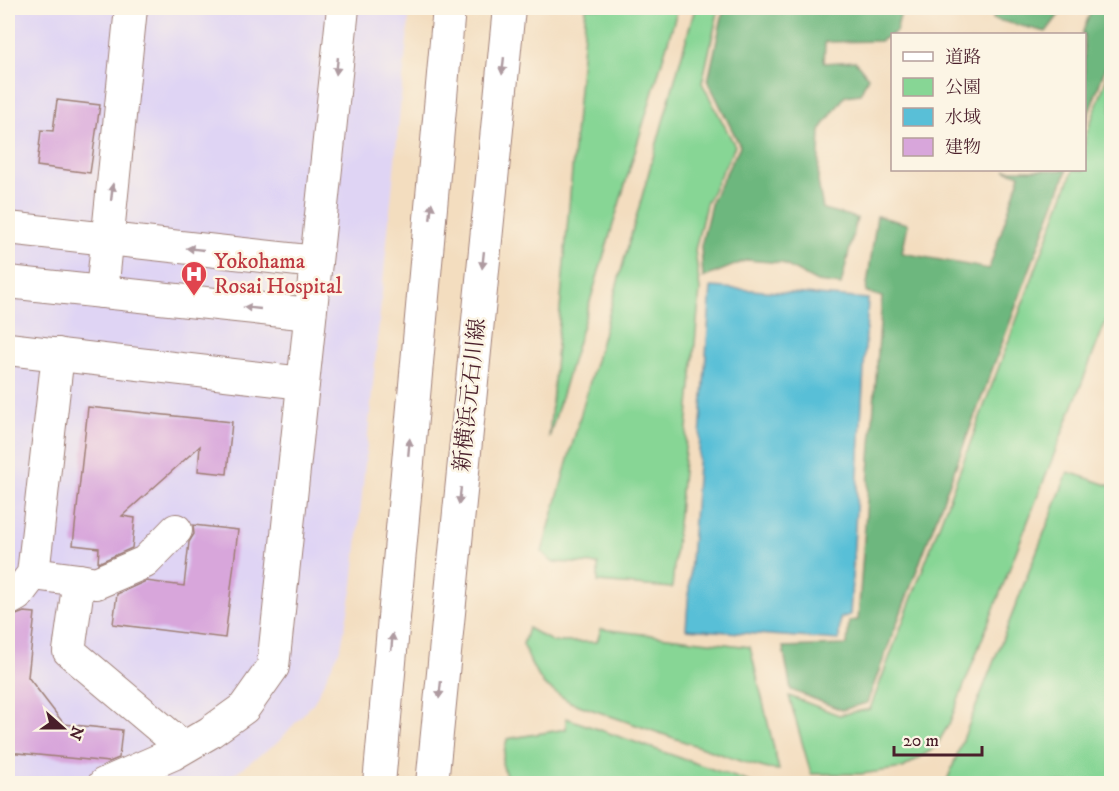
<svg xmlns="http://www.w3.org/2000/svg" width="1119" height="791" font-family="'IM FELL DW Pica','Noto Serif JP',serif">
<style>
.built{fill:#dfd4f4}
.green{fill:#87d695;stroke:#687a60;stroke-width:1.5}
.forest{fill:#6db77e;stroke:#5c6b54;stroke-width:1.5}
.water{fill:#59bfd7;stroke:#526f81;stroke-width:1.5}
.building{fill:#d8a6db}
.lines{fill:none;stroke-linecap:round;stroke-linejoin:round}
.minor-casing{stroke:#9e7e75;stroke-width:34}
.minor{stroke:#fff;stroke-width:32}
.oneway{fill:#ae9aa0}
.labels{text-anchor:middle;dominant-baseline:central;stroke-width:5;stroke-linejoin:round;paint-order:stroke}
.health-label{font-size:22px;fill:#be3a42;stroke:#fcf5e5;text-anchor:start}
.street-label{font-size:22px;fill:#4a1f2b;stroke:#fcf5e5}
</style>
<rect width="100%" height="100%" fill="#fcf5e5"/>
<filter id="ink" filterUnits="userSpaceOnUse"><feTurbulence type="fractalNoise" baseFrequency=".0167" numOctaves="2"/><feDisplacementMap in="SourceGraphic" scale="12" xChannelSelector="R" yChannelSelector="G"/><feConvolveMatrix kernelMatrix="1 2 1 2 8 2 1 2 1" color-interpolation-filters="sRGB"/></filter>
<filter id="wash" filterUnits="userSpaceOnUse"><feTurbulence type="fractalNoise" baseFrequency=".008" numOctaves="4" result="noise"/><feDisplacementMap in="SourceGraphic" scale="24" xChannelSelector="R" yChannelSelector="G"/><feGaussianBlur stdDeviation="1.35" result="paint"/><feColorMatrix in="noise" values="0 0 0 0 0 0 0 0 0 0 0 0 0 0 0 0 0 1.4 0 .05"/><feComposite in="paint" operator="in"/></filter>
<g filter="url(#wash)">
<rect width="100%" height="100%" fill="#f3ddbf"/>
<polygon class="built" points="8,8 410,8 353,586 341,647 314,702 279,741 227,779 216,783 8,783"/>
<g class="green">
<polygon points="586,8 678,8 549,438"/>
<polygon points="695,8 719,8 702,83 735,146 706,204 695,250 700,290 672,588 598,582 598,564 552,562 542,552"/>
<polygon points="1111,66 1111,308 949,724 935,748 903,768 861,774 811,774 789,696 839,715 870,709 1073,170 1084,170 1085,138"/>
<polygon points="1068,472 1111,486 1111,783 946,783"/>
<polygon points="528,628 553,642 597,642 601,629 750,647 779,770 768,769 740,761 570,702 544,685 532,666 523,644"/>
<polygon points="566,718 752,783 508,783 502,763 507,739 566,729"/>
</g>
<g class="forest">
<polygon points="724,8 902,8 896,32 880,41 825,42 824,63 855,61 868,77 860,94 845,96 820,130 818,182 823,209 857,218 841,285 817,282 782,263 747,260 703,278 701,246 712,200 740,146 708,81"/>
<polygon points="996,8 1064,8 1046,32 993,19"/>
<polygon points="1092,8 1111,8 1111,52 1085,124 1084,34 1082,34"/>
<polygon points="1005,170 1067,170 867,703 842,710 791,690 783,647 847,645 849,621 858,620 882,297 866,292 877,216 908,224 902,253 989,269 1020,175"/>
</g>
<polygon class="water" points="711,287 868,299 850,615 840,618 839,640 686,629"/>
<g id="blocks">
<g class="building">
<polygon points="57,100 100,105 90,173 37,166 41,130 53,131"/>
<polygon points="88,407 232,422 227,474 198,471 200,446 122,516 135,518 132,548 98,563 99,548 73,545"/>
<polygon points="193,525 238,530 225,638 113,624 117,594 146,581 184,586 189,542 194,534"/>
<polygon points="24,612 35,613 28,677 64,724 122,730 119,758 109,762 8,752 8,618"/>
</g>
</g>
</g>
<g filter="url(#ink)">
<use href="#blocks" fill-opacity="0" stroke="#9e7e75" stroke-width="1.5"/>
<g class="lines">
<g class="minor-casing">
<g id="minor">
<polyline points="8,228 316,262"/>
<polyline points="8,282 310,314"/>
<polyline points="102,292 131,8"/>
<polyline points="8,349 303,383"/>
<polyline points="33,574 79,580 69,651 183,747"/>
<polyline points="79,580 96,583 145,562 176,530"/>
<polyline points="8,600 17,595 33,574 58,354"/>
<polyline points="104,784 173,754 209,733 244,708 273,667 343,8"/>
<polyline points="379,784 449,8"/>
<polyline points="432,784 509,8"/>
</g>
</g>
<use href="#minor" class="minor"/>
</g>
<defs><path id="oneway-solid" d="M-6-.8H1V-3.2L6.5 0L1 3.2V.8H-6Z" transform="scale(1.5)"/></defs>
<g class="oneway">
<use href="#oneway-solid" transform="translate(337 66) rotate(96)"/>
<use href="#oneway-solid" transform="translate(503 66) rotate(96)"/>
<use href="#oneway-solid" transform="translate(112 192) rotate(-84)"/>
<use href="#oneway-solid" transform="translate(431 211) rotate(-85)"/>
<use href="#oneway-solid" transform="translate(195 249) rotate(-174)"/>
<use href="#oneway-solid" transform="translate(483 260) rotate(96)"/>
<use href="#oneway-solid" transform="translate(252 308) rotate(-174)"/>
<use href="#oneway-solid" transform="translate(409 447) rotate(-85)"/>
<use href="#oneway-solid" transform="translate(460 496) rotate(96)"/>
<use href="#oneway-solid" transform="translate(392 642) rotate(-85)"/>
<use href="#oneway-solid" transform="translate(440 690) rotate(96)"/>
</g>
</g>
<defs>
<g id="hospital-pin" transform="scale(1.35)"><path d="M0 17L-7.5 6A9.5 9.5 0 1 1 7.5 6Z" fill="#e0444e" stroke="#fcf5e5"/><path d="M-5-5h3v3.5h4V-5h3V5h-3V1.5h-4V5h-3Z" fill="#fff"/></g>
</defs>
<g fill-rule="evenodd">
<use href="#hospital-pin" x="194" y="274"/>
</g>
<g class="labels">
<g class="health-label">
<text x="214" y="261">Yokohama<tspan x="214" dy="25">Rosai Hospital</tspan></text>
</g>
<g class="street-label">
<text transform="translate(470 395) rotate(-84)">新横浜元石川線</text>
</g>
</g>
<rect width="1119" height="791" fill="none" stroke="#fcf5e5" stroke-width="30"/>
<rect x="891" y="33" width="195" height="138" fill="#fcf5e5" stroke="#b59f9b" stroke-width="1.5"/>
<rect x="903" y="52" width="30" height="9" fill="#ffffff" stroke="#b59f9b" stroke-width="1.5"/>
<text x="945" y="63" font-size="18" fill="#4a1f2b">道路</text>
<rect x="903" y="78" width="30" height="18" fill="#87d695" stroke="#b59f9b" stroke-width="1.5"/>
<text x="945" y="93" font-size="18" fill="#4a1f2b">公園</text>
<rect x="903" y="108" width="30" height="18" fill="#59bfd7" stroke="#b59f9b" stroke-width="1.5"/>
<text x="945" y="123" font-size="18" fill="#4a1f2b">水域</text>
<rect x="903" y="138" width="30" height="18" fill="#d8a6db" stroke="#b59f9b" stroke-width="1.5"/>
<text x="945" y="153" font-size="18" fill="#4a1f2b">建物</text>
<g transform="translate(63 728) rotate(111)" stroke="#fcf5e5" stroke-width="4.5" paint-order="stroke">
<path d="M0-4.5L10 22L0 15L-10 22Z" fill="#4a1f2b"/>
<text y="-9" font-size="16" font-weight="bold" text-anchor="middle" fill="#4a1f2b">N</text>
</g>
<path d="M894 746v9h88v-9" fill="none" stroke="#4a1f2b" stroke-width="3"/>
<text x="903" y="746" font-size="18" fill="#4a1f2b" stroke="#fcf5e5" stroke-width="4.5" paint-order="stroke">20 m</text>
</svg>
